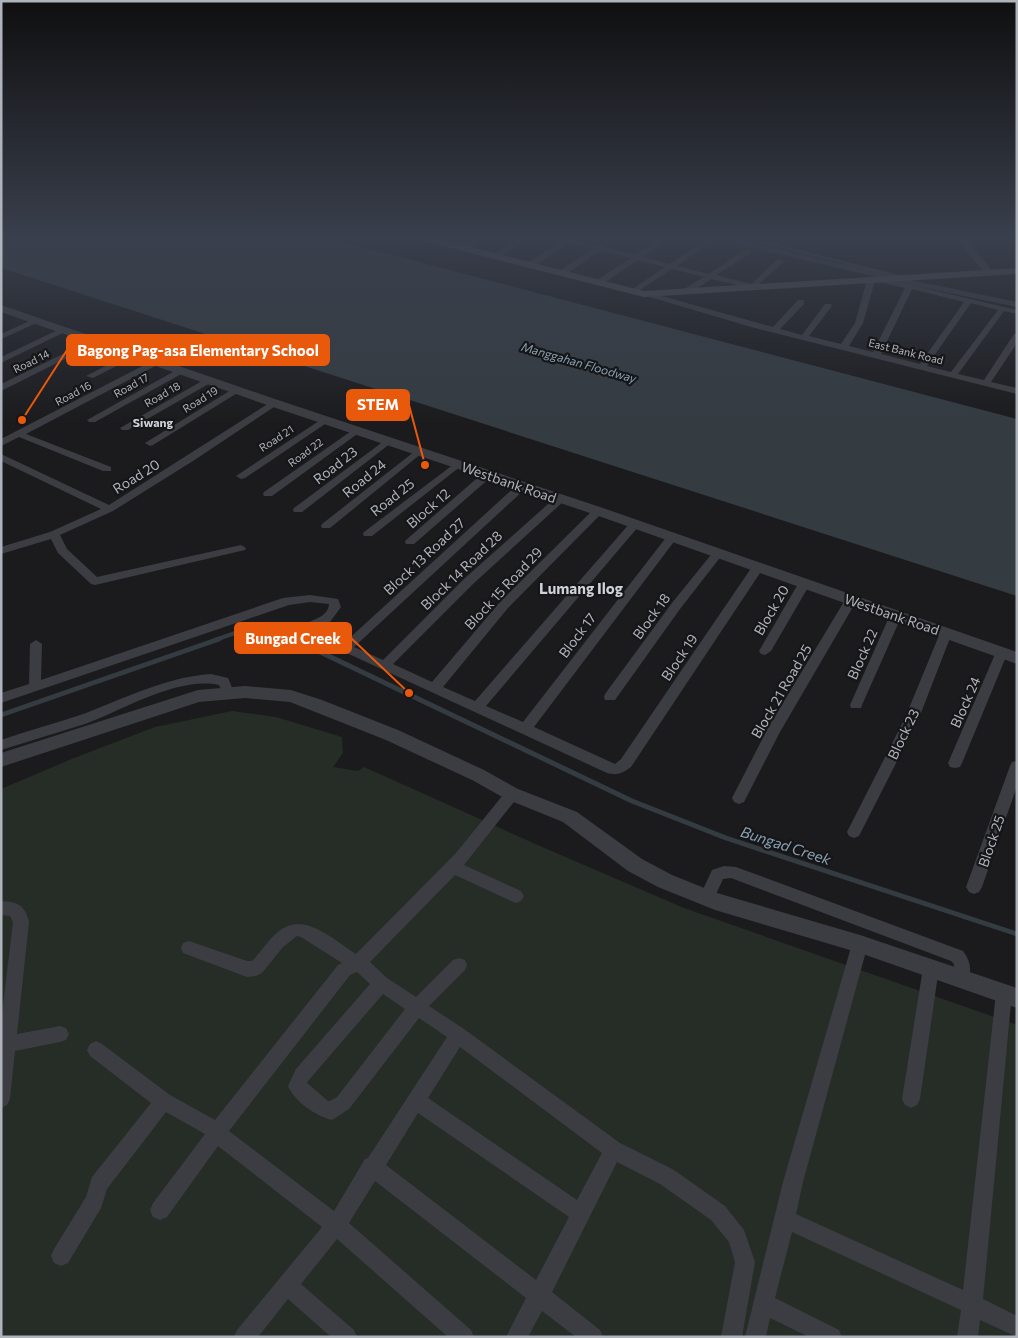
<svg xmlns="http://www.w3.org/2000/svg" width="1018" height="1338" font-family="Commissioner,sans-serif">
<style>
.green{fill:#252d26}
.water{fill:#343c42}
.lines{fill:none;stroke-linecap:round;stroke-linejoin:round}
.stream-far1{stroke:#343c42;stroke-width:4}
.stream{stroke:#343c42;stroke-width:5}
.minor{fill:#3c3d42;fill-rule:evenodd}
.tertiary{fill:#3c3d42;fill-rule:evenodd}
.secondary{fill:#4a4c52;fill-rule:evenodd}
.labels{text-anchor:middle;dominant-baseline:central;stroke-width:4.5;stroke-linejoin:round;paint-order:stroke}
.far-street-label{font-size:11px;fill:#afb3bb;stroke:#161618}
.far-water-label{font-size:12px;font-style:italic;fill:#89a0b3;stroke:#161618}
.far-neighbourhood-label{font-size:12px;font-weight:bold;fill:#cfd2d8;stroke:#161618}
.street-label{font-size:14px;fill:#afb3bb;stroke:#161618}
.neighbourhood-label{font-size:15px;font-weight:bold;fill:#cfd2d8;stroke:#161618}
.water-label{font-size:15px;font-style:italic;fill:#89a0b3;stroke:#161618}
.leader{fill:none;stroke:#e8590c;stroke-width:2}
.callout-dot{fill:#e8590c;stroke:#161618;stroke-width:2}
.callout{fill:#e8590c;stroke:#e8590c;stroke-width:2}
.callout-label{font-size:15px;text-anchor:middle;font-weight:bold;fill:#fff}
</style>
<rect width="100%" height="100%" fill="#1b1b1d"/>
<polygon class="green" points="232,711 276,717 342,737 343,753 333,767 358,771 364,767 540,846 684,908 1017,1025 1017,1337 1,1337 1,789 74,758 155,727"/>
<g class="water">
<polygon points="1,237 324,237 1017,419 1017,596 1,268"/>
<polygon points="707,237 726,237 906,279 1017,302 1017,307 901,283"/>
</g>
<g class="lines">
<polyline class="stream-far1" points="215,640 261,624 295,640"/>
<g class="stream">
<polyline points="293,639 632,801 726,838 1017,934"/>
<polyline points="1,715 219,639"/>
</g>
<g class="minor">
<polygon points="478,237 486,237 467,251 461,251 461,247"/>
<polygon points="521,237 529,237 499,258 493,258 493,254"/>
<polygon points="552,237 575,237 573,239 598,246 612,237 619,237 605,247 635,255 664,237 671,237 643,257 670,264 710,237 717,237 677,266 709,274 744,250 750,250 750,254 716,275 751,284 778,259 785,261 753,289 711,279 690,293 684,293 684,289 704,277 672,269 634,294 631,294 631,290 665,267 638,260 601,285 595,285 595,281 631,258 600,251 565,275 559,275 559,271 593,249 568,243 533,267 527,267 527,263 562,241"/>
<polygon points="738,237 749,237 910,278 906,280"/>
<path d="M877 277 1017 310V314L1004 311 958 374 984 380 1014 334H1017V343L991 382 1017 388V394L751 327 640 294 647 292 773 327 798 300H804V304L780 329 802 335 825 304H831L832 306 809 336 841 344 855 323 867 280ZM875 281 905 288 873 352 849 346 863 323ZM912 289 964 302 920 364 881 354ZM971 303 998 310 951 372 927 366Z"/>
<polygon points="34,319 41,321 1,339 1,334"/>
<polygon points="62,328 69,330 1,363 1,357"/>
<polygon points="94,339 101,341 1,391 1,384"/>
<polygon points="131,353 138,355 93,378 86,376"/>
<polygon points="156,359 159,360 159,364 26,434 111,467 111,471 103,471 19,437 1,446 1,439"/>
<polygon points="180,368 183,369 183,373 95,422 89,422 87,420"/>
<polygon points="209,377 212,378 212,382 128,430 122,430 120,428"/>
<polygon points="236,387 239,388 239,392 153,445 150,446 145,443"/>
<polygon points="274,400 277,401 277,405 193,461 113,511 60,535 67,549 97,577 241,545 246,548 245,550 95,585 91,584 58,553 51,539 1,554 1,547 50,532 101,509 1,461 1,454 109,505"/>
<polygon points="325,417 328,418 328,422 245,478 241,479 236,476"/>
<polygon points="357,427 360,428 360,432 272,496 264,496 263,494 264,492"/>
<polygon points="388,438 391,439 391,443 302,512 294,512 293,510 294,508"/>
<polygon points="419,448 424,451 422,453 330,528 322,528 321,526 322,524"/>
<polygon points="458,461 463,464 461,466 372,536 364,536 363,534 364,532"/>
<polygon points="487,472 491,473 491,477 414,544 406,544 405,542 406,540 483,473"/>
<path d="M522 483 527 486 526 488 354 647 383 660 465 578 556 497H564L565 499 564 501 473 584 393 664 432 682 500 602 594 509H602L603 511 602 513 508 608 443 687 475 701 630 523H638L639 525 638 527 486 706 523 722 668 535H676L677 537 676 539 534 727 615 764 621 759 754 564H762L764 567 631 767C623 773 617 776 607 773L351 655 304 639 296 632C303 619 328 621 329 604L310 602 289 605 1 703V693L29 684 30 644 36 640 42 644 41 680 283 598 310 595 338 599 341 607 330 622 310 631 343 644 518 484Z"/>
<polygon points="718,550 722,551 724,553 722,555 680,609 615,700 605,700 604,697 605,694 672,603 714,551"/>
<polygon points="804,580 810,584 771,651 765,655 761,654 759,651 798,584"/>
<polygon points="851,596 857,600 780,732 744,802 739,804 734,802 732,798 769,726 845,600"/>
<polygon points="896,611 902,615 862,705 861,708 851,708 850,705 890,615"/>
<polygon points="946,629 952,633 919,718 859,836 854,838 849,836 847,832 905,718 940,633"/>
<polygon points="1002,648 1008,652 962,763 960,767 955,768 950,767 948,763 996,652"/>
<path d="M211 674 228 678 234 692 233 695H223L219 685C178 676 123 710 85 724 57 733 29 741 1 750V740C29 730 58 723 86 713 127 697 167 677 211 674Z"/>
<polygon points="1017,761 1017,786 982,887 979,892 974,894 969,892 966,887 1010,766 1012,762"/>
<path d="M512 788 517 790 519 794 517 798 464 865 521 891 524 896 521 901 516 903 511 901 455 875 370 962 387 978 416 997 453 960 459 958 465 960 467 965 465 970 429 1006 464 1029 620 1143 674 1170 725 1206 744 1230 755 1262 742 1337H721L735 1262 729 1242 711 1220 660 1184 617 1162 552 1292 600 1330 603 1337H576L542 1311 528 1337H506L526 1298 375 1181 349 1223 471 1330 474 1337H448L337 1239 301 1284 354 1330 357 1337H331L288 1299 258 1337H234L237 1330 322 1227 218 1146 167 1217 160 1220 153 1217 150 1210 153 1203 205 1134 166 1112 107 1189 101 1208 68 1263 61 1266 54 1263 51 1256 54 1249 86 1197 92 1177 151 1103 90 1056 87 1050 90 1044 96 1041 102 1044 170 1095 215 1120 338 965 342 963 301 937 297 936 283 947 262 973 256 976 247 977 183 953 181 948 183 943 189 941 247 961H252C261 952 268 940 278 932 303 910 334 940 356 954L456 853 507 790ZM357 972 370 984 296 1069 288 1086C295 1102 316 1116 332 1120L349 1109 419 1018 447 1037 368 1158 365 1159 334 1211 229 1131 350 975ZM383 994 405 1009 337 1097 330 1101H328L307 1083 308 1081ZM460 1047 602 1153 577 1200 428 1098ZM418 1113 569 1217 536 1280 386 1165Z"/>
<path d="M724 866 736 867 963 951C971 961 972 972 967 983L961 986 955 983 953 978 954 964 951 961 731 878 723 879 712 903 707 905 702 903 699 898 712 870Z"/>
<path d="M1 901C18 902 25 905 29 922L17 1034 60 1026 66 1028 69 1034 66 1040 60 1042 15 1051 10 1099 7 1105 1 1108V1022L13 922 10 916 1 915Z"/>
<polygon points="860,937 866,939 868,944 803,1182 796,1214 963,1290 996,993 998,987 1004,985 1010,987 1012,993 983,1299 1017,1316 1017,1337 980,1320 978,1337 957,1337 961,1310 792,1232 775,1298 839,1330 842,1337 809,1337 770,1318 766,1337 745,1337 783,1182 852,944 854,939"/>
<polygon points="931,960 937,963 939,968 920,1099 917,1105 911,1108 905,1105 902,1099 923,968 925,963"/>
</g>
<g class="tertiary">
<polygon points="955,237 965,237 992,271 992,275 986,275"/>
<polygon points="1,305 278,400 603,508 1017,652 1017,664 593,514 270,406 1,312"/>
<polygon points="245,686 291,690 322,700 398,730 484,770 518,789 577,812 642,859 672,875 717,893 860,935 1017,988 1017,1008 860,953 715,910 658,887 628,871 563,822 506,799 472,780 386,740 290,702 245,698 199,702 1,767 1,753 198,690"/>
</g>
<polygon class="secondary" points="414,237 431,237 644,291 1017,268 1017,274 644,297 415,239"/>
</g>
<linearGradient id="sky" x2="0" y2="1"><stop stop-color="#0f0f10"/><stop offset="0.56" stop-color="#393f4c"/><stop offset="1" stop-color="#393f4c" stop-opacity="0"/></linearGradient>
<rect width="1018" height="424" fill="url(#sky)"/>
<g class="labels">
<g class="far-street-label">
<text transform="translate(906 351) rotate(14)">East Bank Road</text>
<text transform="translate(31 361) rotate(-26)">Road 14</text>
<text transform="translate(131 385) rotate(-29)">Road 17</text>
<text transform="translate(73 393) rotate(-28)">Road 16</text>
<text transform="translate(162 394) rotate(-30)">Road 18</text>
<text transform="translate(200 399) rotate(-32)">Road 19</text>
<text transform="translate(276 438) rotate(-33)">Road 21</text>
<text transform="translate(305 452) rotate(-36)">Road 22</text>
</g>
<g class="far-water-label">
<text transform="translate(579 362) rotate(16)">Manggahan Floodway</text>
</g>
<g class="far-neighbourhood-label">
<text x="153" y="422">Siwang</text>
</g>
<g class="street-label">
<text transform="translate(335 465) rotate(-38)">Road 23</text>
<text transform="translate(136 476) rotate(-32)">Road 20</text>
<text transform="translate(364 478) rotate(-39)">Road 24</text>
<text transform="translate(509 482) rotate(19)">Westbank Road</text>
<text transform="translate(392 497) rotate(-38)">Road 25</text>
<text transform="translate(428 508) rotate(-41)">Block 12</text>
<text transform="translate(424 556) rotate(-43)">Block 13 Road 27</text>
<text transform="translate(461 570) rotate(-44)">Block 14 Road 28</text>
<text transform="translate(503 588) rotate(-47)">Block 15 Road 29</text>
<text transform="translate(771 610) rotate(-60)">Block 20</text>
<text transform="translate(892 614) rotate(19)">Westbank Road</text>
<text transform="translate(651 616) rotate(-54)">Block 18</text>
<text transform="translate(577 635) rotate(-53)">Block 17</text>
<text transform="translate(862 654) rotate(-66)">Block 22</text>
<text transform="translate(679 657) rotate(-56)">Block 19</text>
<text transform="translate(781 691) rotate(-60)">Block 21 Road 25</text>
<text transform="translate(965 702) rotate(-66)">Block 24</text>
<text transform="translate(903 734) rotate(-64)">Block 23</text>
<text transform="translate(991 841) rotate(-71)">Block 25</text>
</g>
<g class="neighbourhood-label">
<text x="581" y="588">Lumang Ilog</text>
</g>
<g class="water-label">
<text transform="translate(786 845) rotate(18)">Bungad Creek</text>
</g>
</g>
<path class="leader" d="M22 420L67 350M425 465L409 405M409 693L351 638"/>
<g class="callout-dot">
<circle cx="22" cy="420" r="5"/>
<circle cx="425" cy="465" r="5"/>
<circle cx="409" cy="693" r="5"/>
</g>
<g class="callout">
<rect x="67" y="335" width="262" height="30" rx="5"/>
<rect x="347" y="390" width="62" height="30" rx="5"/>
<rect x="235" y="623" width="116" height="30" rx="5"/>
</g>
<g class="callout-label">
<text x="198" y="356">Bagong Pag-asa Elementary School</text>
<text x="378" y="410">STEM</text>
<text x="293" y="644">Bungad Creek</text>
</g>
<rect width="1018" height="1338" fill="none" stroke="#afb3bb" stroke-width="5"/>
</svg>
